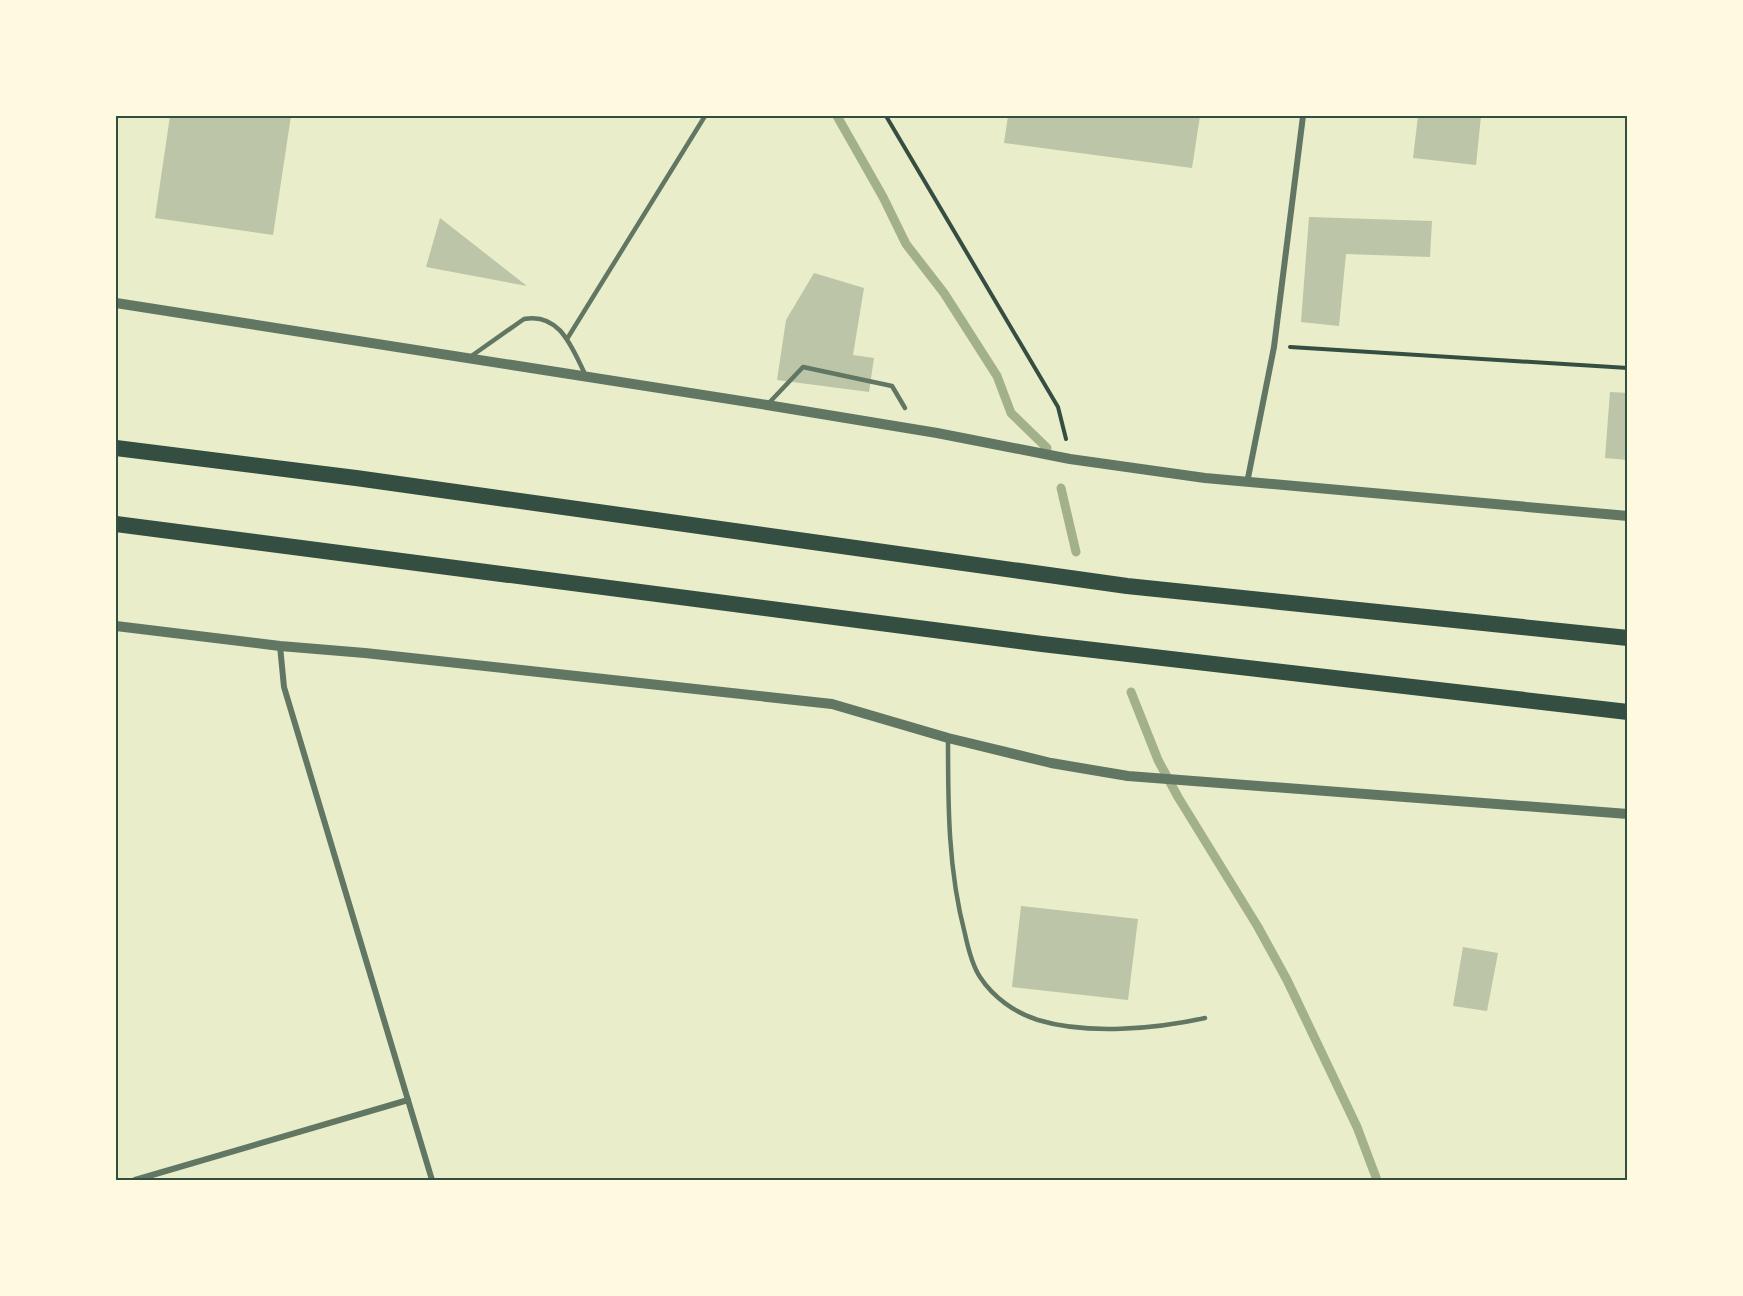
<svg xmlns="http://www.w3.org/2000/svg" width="1743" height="1296" font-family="Roboto,sans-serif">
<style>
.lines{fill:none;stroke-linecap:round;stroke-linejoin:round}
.stream{stroke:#a3b18a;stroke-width:9}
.building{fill:#bcc5a7}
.path{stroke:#344e41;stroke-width:4}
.service{stroke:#617663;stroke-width:4.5}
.minor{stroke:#617663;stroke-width:6}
.tertiary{stroke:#617663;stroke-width:10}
.trunk{stroke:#344e41;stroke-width:16}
.neatline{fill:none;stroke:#344e41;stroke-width:2}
</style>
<rect width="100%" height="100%" fill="#e9edc9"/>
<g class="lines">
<g class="stream">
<polyline points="837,116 883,197 906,244 944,293 997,376 1011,413 1047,448"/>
<polyline points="1061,488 1076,552"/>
<polyline points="1131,692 1158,760 1178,797 1258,927 1287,980 1357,1127 1377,1180"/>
</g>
</g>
<g class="building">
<polygon points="170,116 291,116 273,235 155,218"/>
<polygon points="1008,116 1200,116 1192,168 1004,143"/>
<polygon points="1418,116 1481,116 1476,165 1413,158"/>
<polygon points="1309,217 1432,221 1430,257 1346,254 1339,326 1301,322"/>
<polygon points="440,218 527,286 426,267"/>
<polygon points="814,273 864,288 853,355 874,358 869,392 777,380 786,320"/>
<polygon points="1610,392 1628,393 1628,460 1605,458"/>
<polygon points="1021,906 1138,919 1128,1000 1012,987"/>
<polygon points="1463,947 1498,953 1487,1011 1453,1006"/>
</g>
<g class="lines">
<g class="path">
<polyline points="886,116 1058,407 1066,439"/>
<polyline points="1290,347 1628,368"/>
</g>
<g class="service">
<polyline points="567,339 705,116"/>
<path d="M470 357 524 319C560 312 572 348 585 374"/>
<polyline points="767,405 803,367 892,386 905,408"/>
<path d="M948 740C948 805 948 870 965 934 968 948 972 965 980 977 993 997 1015 1013 1038 1020 1087 1035 1155 1029 1205 1018"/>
</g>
<g class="minor">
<polyline points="1247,483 1274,347 1303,116"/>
<polyline points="280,646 284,687 432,1180"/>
<polyline points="135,1180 408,1100"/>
</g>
<g class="tertiary">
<polyline points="116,303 767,405 937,433 1070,459 1205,478 1628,516"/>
<polyline points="116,626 280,646 365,653 832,704 948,738 1051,763 1128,776 1628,814"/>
</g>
<g class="trunk">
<polyline points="116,448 356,478 1127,586 1628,638"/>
<polyline points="116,524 1042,644 1628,712"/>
</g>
</g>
<rect width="1743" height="1296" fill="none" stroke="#fefae0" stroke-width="234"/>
<rect x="117" y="117" width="1509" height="1062" class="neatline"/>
</svg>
